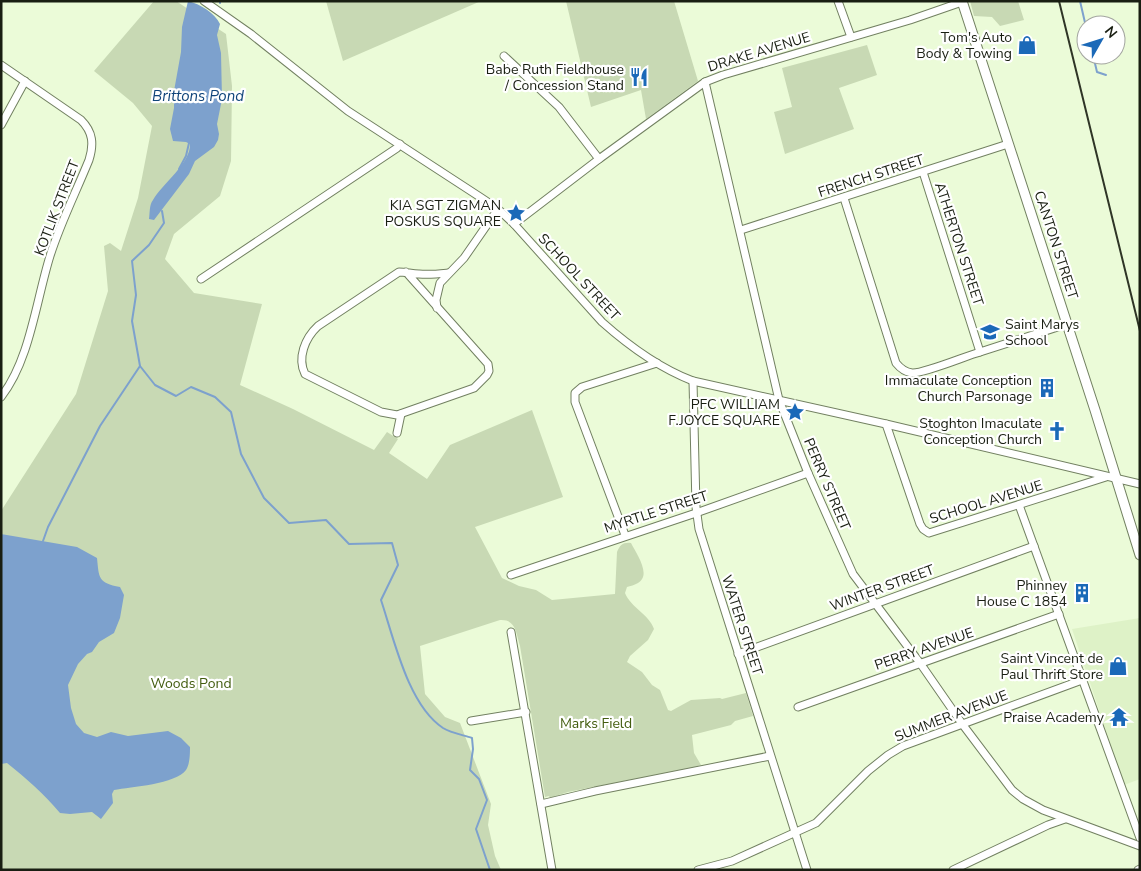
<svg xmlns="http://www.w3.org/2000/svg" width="1141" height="871" font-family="'Nunito Sans',sans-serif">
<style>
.built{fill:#def2c7}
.green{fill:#c8d9b4}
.water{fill:#7da1cd}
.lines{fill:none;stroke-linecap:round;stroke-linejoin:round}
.stream{stroke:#7da1cd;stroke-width:2}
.minor-casing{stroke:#728061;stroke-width:9}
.major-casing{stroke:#728061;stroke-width:11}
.minor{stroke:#fff;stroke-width:7}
.major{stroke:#fff;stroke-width:9}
.rail{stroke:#2f3526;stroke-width:2}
.labels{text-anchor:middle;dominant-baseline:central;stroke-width:4.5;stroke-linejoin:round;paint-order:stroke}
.poi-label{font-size:14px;fill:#191e12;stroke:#fff;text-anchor:end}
.street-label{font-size:14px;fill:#191e12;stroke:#fff}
.park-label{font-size:14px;fill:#435d10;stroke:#fff}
.water-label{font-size:15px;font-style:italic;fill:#10447a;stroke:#fff}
</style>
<rect width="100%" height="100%" fill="#ebfbd8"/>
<polygon class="built" points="1140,618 1140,779 1124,785 1072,629"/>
<g class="green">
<path d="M154 1H176L226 34 232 86 231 161 220 196 174 234 165 259 194 293 262 304 240 385 293 409 374 450 387 432 398 439 389 453 427 479 450 445 532 410 563 497 475 527 502 578 519 586 536 590 552 600 615 594 617 552C620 545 623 542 631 543 636 553 652 575 638 583 635 585 630 586 627 587L625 593C631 608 649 614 654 629L648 640 630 656 627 662 642 672 652 685 660 690 668 710 671 711 691 700 720 698 722 699 746 693 753 716 735 721 731 725 692 735 694 753 701 765 695 767 568 792 550 798 549 796 545 797 520 646C516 633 516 619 500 620L420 646 425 694 445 717 460 723 491 804 488 825 495 856 501 870H1V593L8 536 1 534V511L76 394 108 291 104 246 110 243 121 251 138 198 152 126 133 103 94 71Z"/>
<polygon points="326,1 481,1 343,61"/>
<polygon points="566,1 674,1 698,81 646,119 641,90 591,107"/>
<polygon points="970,1 1018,1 1024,20 1000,26 992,17 974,16"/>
<polygon points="867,45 877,75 839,88 854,129 785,154 774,112 792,107 782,68"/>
</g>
<g class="water">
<path d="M188 1C200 4 215 13 220 24L217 35 221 53 222 99 217 124 219 134 218 140 214 147 195 161 189 174 154 220 149 219C150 213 149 205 153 200 162 184 191 163 190 144L186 142 173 141 170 129 174 108V91L181 52 182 27Z"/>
<path d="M1 534 77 547 97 558C99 578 98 583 120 587L124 595 120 618 114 633 99 642 92 652 87 654 78 664 68 685 71 708 76 724 84 733 97 737 111 732 128 736 168 731 181 738 190 747C190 753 190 764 186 770 176 784 131 787 114 790L112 794 113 803 101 819 92 812 70 814 60 813C44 794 26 778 7 763L1 764Z"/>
</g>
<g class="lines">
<g class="stream">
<polyline points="1080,1 1086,27"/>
<polyline points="220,3 220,1"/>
<polyline points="1093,55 1097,72 1106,75"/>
<polyline points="179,169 186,156 189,143"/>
<path d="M140 366 155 385 176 396 191 387 215 397 231 412 241 454 264 498 289 523 326 520 349 544 392 543 398 565 381 600C394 639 408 705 443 728 451 733 463 735 472 738L473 749 470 770 479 779 487 800 476 829 490 870"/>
<polyline points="43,541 48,527 100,426 140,366 132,321 136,295 132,261 149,245 164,223 162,211"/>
</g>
<g class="minor-casing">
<g id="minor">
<path d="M204 1 251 34 348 111 480 197 498 209 514 224 602 322C629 346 659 368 693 381L886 424 1140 484"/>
<polyline points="838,1 851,37"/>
<polyline points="504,56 559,107 599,159"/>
<path d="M1 65 81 120C93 132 94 144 89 160 76 192 60 224 50 256 36 301 30 360 1 397"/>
<polyline points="705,82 779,400 808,473 853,574 920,663 963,725 1012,790 1023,799 1043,810 1140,846"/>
<polyline points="1,125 25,81"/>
<polyline points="923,172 980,352 1067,324"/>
<path d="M844 198 896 363C900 368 905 372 912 373 923 374 966 356 980 352"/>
<polyline points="514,224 599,159 705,82 723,75 910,20 962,2"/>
<polyline points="741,230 1008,144"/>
<path d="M406 272 488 364 489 371 487 375 474 388 397 415 381 412 305 374C297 358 305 338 318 326L399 272C406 272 412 274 419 274 429 275 438 274 448 273"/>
<polyline points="201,279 397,148 400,144"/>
<polyline points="437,308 436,300 440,283 464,258 498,209"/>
<polyline points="693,381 696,507 699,529 807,870"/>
<polyline points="886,424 920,524 923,529 929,533 1106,477"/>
<polyline points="397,433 401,414"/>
<polyline points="1019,505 1140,838"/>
<polyline points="625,535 575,402 575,393 582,387 657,363"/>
<polyline points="511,575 696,513 808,473"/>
<polyline points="511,632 552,870"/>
<polyline points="738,654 1034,546"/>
<polyline points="798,707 1059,614"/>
<polyline points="471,721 526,712"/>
<polyline points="541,804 595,791 770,756"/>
<polyline points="698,870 732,861 816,823 868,771 888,755 903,746 1082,680"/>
<polyline points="953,870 1048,825 1065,819"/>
<polyline points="1138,870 1140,869"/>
</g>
</g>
<g class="major-casing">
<polyline id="major" points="962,1 1095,410 1140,555"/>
</g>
<use href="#minor" class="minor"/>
<use href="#major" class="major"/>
<polyline class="rail" points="1059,1 1140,331"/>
</g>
<defs>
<g id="shop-bare" transform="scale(1.5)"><path d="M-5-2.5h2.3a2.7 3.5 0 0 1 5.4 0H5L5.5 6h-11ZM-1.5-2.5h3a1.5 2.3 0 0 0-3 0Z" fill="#1b69b8" stroke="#fff" stroke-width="2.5" paint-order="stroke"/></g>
<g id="restaurant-bare" transform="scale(1.5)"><path d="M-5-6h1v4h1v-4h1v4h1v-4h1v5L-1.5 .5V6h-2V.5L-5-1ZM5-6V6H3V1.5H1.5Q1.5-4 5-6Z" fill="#1b69b8" stroke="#fff" stroke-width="2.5" paint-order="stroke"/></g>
<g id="sight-bare" transform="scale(1.5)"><path d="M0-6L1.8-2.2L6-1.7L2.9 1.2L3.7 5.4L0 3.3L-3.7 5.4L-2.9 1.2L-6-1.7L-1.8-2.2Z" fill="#1b69b8" stroke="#fff" stroke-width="2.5" paint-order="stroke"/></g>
<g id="school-bare" transform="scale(1.5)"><path d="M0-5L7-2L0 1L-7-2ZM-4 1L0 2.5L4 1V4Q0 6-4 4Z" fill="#1b69b8" stroke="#fff" stroke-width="2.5" paint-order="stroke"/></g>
<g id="building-bare" transform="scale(1.5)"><path d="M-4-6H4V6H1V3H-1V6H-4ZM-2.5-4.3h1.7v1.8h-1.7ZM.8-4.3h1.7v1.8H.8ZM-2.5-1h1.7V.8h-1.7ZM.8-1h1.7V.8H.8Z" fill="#1b69b8" stroke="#fff" stroke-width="2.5" paint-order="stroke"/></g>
<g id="church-bare" transform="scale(1.5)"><path d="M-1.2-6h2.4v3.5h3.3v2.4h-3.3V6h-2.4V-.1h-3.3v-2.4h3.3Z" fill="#1b69b8" stroke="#fff" stroke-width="2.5" paint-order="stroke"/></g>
<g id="temple-bare" transform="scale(1.5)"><path d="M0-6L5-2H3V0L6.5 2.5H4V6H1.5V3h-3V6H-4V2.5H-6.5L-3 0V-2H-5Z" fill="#1b69b8" stroke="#fff" stroke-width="2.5" paint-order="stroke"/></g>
</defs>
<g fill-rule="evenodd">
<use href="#shop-bare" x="1027" y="45"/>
<use href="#restaurant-bare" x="639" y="77"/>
<use href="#sight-bare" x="516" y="213"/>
<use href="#school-bare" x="990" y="332"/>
<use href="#building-bare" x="1047" y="388"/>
<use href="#sight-bare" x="795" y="412"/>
<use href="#church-bare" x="1057" y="431"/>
<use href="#building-bare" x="1082" y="593"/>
<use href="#shop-bare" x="1118" y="666"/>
<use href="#temple-bare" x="1119" y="717"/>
</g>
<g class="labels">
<g class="poi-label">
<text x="1012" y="37">Tom's Auto<tspan x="1012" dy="16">Body &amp; Towing</tspan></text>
<text x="624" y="69">Babe Ruth Fieldhouse<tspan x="624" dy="16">/ Concession Stand</tspan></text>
<text x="501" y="205">KIA SGT ZIGMAN<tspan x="501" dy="16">POSKUS SQUARE</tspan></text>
<text x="1005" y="324" text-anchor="start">Saint Marys<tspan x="1005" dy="16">School</tspan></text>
<text x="1032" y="380">Immaculate Conception<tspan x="1032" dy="16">Church Parsonage</tspan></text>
<text x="780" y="404">PFC WILLIAM<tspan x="780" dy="16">F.JOYCE SQUARE</tspan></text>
<text x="1042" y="423">Stoghton Imaculate<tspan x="1042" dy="16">Conception Church</tspan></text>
<text x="1067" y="585">Phinney<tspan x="1067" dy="16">House C 1854</tspan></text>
<text x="1103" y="658">Saint Vincent de<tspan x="1103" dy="16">Paul Thrift Store</tspan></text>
<text x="1104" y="717">Praise Academy</text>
</g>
<g class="street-label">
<text transform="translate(759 52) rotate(-17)">DRAKE AVENUE</text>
<text transform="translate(871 176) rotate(-18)">FRENCH STREET</text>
<text transform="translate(57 208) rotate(-69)">KOTLIK STREET</text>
<text transform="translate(959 244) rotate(72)">ATHERTON STREET</text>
<text transform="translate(1056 245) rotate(72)">CANTON STREET</text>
<text transform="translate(579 277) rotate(47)">SCHOOL STREET</text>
<text transform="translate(827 484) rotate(67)">PERRY STREET</text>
<text transform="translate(986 502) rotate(-17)">SCHOOL AVENUE</text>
<text transform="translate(656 512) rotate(-18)">MYRTLE STREET</text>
<text transform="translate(882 588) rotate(-20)">WINTER STREET</text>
<text transform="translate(742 625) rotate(72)">WATER STREET</text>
<text transform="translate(924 649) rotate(-19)">PERRY AVENUE</text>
<text transform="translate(951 716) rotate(-21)">SUMMER AVENUE</text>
</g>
<g class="park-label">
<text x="191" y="683">Woods Pond</text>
<text x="596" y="723">Marks Field</text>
</g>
<g class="water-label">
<text x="198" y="96">Brittons Pond</text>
</g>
</g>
<rect width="1141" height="871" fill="none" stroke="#191e12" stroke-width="5"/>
<g transform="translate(1101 40) rotate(51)"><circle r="24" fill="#ffffff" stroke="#a3a5a0"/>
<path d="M0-4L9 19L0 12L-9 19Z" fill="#1b69b8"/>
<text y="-8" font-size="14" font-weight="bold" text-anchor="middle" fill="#191e12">N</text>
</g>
</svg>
